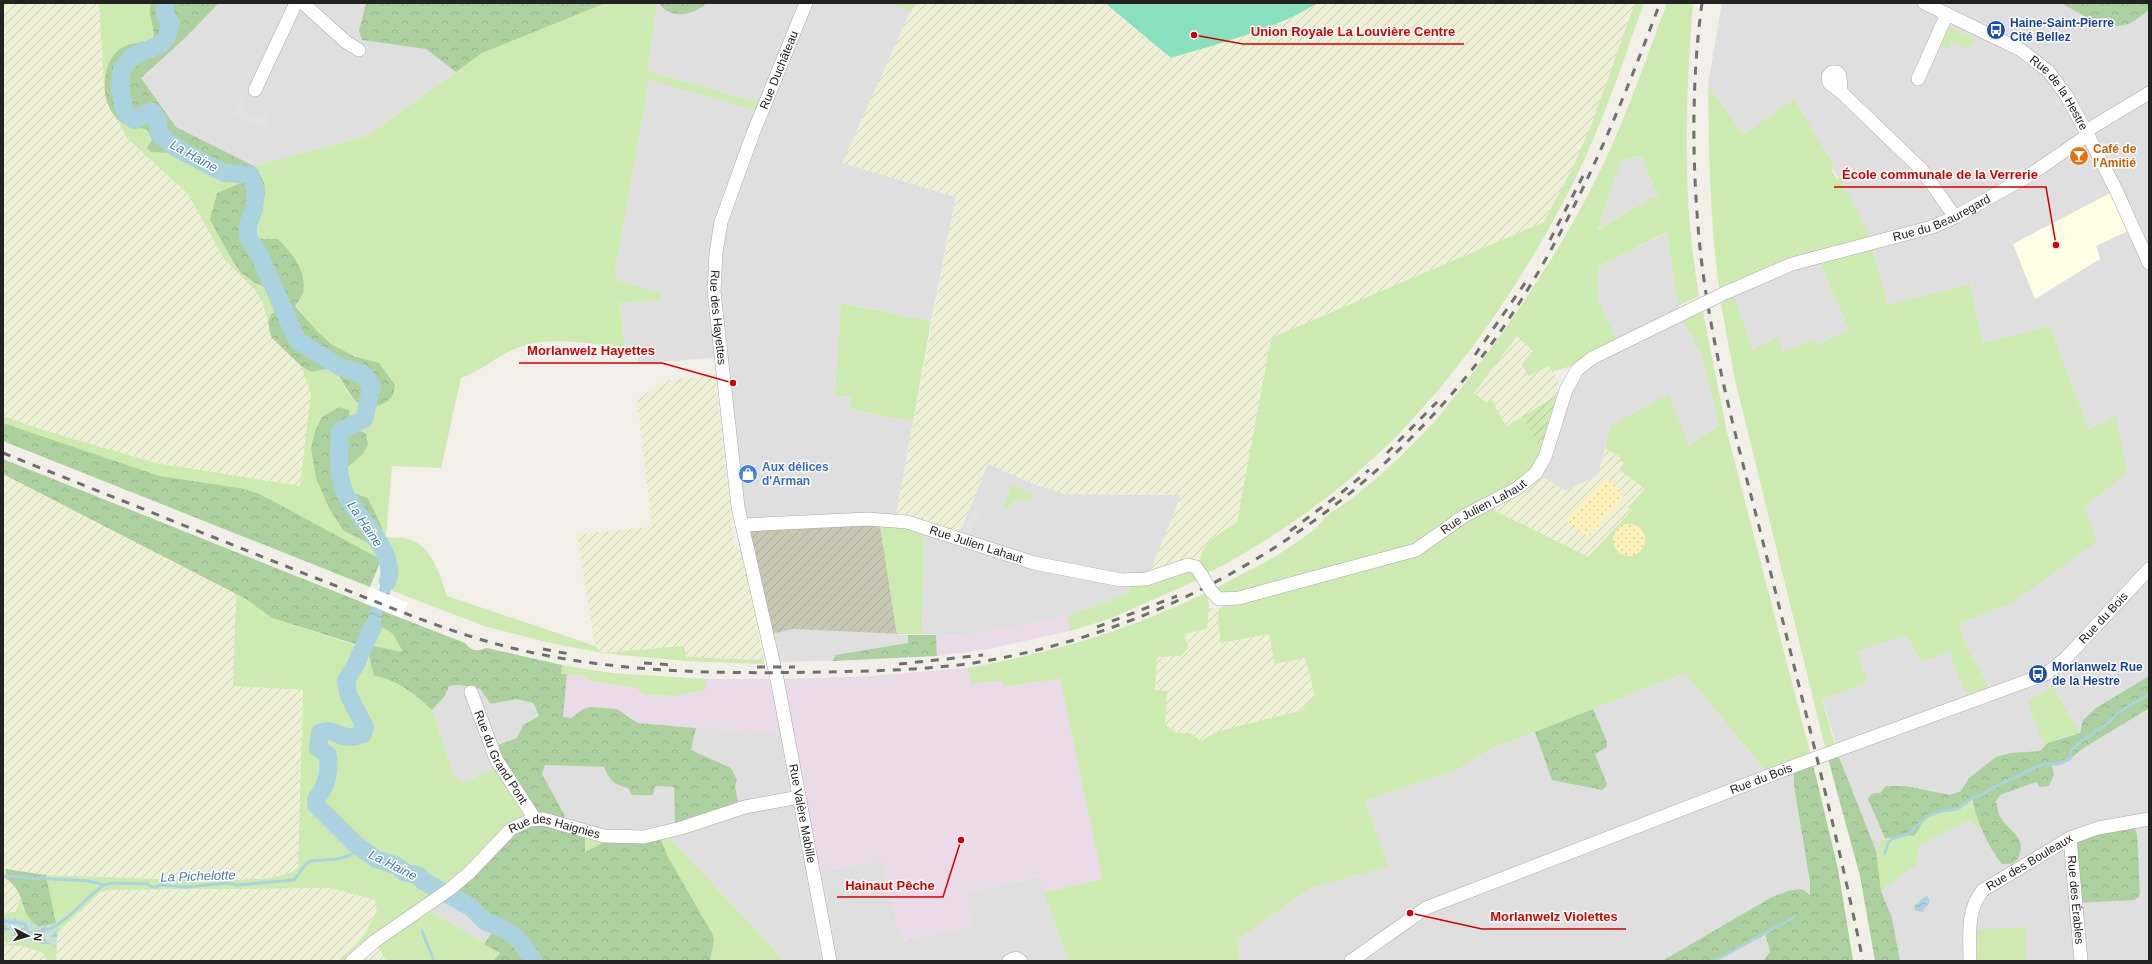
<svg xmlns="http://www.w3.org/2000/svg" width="2152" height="964" font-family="Helvetica,sans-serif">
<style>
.residential{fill:#e0dfdf}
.industrial{fill:#ebdbe8}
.education{fill:#ffffe5}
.construction{fill:url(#construction-furrows)}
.farmland{fill:url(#farmland-furrows)}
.grass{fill:#cdebb0;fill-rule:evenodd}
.forest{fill:url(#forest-crowns)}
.wetland{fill:url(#wetland-marsh)}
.sand{fill:url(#sand-dots)}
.garden{fill:url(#garden-furrows)}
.pitch{fill:#88e0be}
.parking{fill:#e2e2e2}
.water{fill:url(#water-waves)}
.pier{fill:#fff}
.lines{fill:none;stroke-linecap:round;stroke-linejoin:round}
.stream{stroke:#aad3df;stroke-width:3}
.river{stroke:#aad3df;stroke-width:18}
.minor-casing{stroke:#a9a9a9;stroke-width:14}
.minor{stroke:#fff;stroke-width:13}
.rail{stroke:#707070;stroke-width:3;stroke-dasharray:8 8;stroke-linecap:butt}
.minor-bridge-casing{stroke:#a9a9a9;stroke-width:14;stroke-linecap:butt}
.minor-bridge{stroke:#fff;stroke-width:13}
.labels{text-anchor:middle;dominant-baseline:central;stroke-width:3;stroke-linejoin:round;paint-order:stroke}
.transit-label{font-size:12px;font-weight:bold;fill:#164399;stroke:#fff;text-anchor:start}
.street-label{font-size:12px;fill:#222;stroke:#fff}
.food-label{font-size:12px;font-weight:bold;fill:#c56008;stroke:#fff;text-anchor:start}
.shop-label{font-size:12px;font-weight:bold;fill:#366cbe;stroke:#fff;text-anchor:start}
.water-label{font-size:13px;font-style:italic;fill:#4a7aab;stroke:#fff}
.leader{fill:none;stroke:#d40000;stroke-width:1.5}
.callout-dot{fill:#d40000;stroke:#fff;stroke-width:1.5}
.callout-label{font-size:13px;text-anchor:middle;font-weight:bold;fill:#d40000;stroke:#fff;stroke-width:3;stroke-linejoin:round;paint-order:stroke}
</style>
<defs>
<pattern id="construction-furrows" width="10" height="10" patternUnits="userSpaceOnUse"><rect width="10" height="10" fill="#c7c7b4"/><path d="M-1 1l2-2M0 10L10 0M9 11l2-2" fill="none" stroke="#abab9a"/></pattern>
<pattern id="farmland-furrows" width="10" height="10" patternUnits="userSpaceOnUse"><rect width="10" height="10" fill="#eef0d5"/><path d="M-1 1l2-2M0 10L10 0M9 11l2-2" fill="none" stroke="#ccceb7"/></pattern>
<pattern id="forest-crowns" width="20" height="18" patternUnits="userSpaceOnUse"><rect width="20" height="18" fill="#add19e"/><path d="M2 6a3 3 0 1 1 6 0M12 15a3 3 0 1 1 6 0" fill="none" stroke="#95b388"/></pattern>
<pattern id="wetland-marsh" width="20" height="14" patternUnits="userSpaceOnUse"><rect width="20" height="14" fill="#c6e0d4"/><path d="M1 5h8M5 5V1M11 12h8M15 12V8" fill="none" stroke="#aac0b6"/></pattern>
<pattern id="sand-dots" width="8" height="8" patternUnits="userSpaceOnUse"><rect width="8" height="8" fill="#fff1ba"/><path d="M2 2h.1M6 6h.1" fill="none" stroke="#dacea0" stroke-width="1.8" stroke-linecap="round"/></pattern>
<pattern id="garden-furrows" width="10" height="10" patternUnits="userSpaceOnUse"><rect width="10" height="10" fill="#cdebb0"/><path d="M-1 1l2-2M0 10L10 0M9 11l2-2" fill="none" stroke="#b0c997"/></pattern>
<pattern id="water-waves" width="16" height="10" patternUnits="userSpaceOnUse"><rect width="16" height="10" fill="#aad3df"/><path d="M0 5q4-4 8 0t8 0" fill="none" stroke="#92b5bf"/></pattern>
</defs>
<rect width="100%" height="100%" fill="#f2efe9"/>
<g class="residential">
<polygon points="219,3 606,3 482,53 369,135 254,166 176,127 141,78 185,38"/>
<polygon points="657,3 914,3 843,163 956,197 931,321 842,303 851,396 851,409 913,422 895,520 742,525 722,357 639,364 636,351 625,347 619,303 661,300 660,294 657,292 618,280 615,272 649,79 754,110 757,102 648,71"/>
<polygon points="1722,3 2061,3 2093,20 2110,26 2126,25 2149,10 2149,961 1900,961 1892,918 1881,891 1822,698 1868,682 1857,651 1907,634 1921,663 1966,645 1959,624 2012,603 2083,508 2116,416 2089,429 2050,326 1983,343 1970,284 1888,305 1871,243 1874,242 1794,99 1743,136 1708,85"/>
<polygon points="1641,156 1658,197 1652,197 1596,230 1622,159"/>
<polygon points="1668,232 1680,315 1702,357 1719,425 1689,446 1669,395 1610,426 1598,475 1566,491 1536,473 1572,377 1619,345 1598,298 1598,267"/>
<polygon points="1817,257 1849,330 1817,344 1814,339 1783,352 1753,350 1732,290"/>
<polygon points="988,464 1036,485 1066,494 1181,495 1149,575 1129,593 1067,616 1008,628 963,636 922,634 924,526 958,537"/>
<polygon points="793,629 908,635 908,643 835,655 833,661 773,662 767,635"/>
<polygon points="1685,673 1767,773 1425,905 1345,961 1240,961 1236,940 1310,888 1389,867 1365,801 1457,770 1491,749"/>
<polygon points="459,685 480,689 491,704 517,699 533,703 539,716 523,725 517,738 495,746 505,762 464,783 454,776 432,710 445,696 449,686"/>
<polygon points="696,728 782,732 793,790 791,794 739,805 735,786 691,750"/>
<polygon points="545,765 604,767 607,775 655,786 674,787 675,825 643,833 609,833 562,822 542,774"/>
<polygon points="1794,771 1794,786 1810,882 1810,896 1770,898 1662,961 1351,961 1417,914"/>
<polygon points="795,802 827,961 782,961 771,946 670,838 670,834 743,810"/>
<polygon points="884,860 899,933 903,932 904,941 972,926 965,893 1040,876 1069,961 833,961 819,872"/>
<polygon points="450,893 470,903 487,921 498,924 484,944 426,908"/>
<polygon points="1765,933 1770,952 1763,961 1714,961"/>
</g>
<g class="industrial">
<polygon points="1067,616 1070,631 989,649 937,656 936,635 963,636"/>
<polygon points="967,668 972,684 1002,681 1005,687 1060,679 1102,879 1044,892 1039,876 965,893 972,926 905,941 903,932 899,933 884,860 819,872 777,679 870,676"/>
<polygon points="567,674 580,675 592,681 636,688 645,695 676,696 706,690 706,679 771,679 782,732 719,730 638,723 626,713 583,709 571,718 563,717"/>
</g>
<polygon class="education" points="2116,190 2134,228 2096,246 2100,259 2035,299 2013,244"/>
<polygon class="construction" points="879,519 897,634 793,629 767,635 742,525"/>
<g class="farmland">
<polygon points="3,3 99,3 104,84 107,100 127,138 188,194 224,259 254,289 262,301 271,337 301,366 309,384 311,393 300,486 156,463 43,430 3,416"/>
<polygon points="914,3 1105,3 1171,58 1214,45 1274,24 1317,3 1635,3 1592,123 1572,169 1544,222 1271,338 1237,522 1203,548 1200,572 1149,575 1181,495 1066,494 1036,485 988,464 958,537 895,520 956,197 842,163"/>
<polygon points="1517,335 1533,351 1528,376 1549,366 1554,371 1561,386 1545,457 1522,418 1506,426 1492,400 1487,403 1474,393"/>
<polygon points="715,374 735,548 741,547 764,660 686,657 684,646 602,653 595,646 577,534 652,527 637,399 666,381"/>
<polygon points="1605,448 1623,458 1624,463 1620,469 1645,489 1628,507 1631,511 1588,557 1484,506 1536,473 1566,491 1598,475"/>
<polygon points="3,474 236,594 233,686 303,690 298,867 291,873 270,878 216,881 46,875 6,869 5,878 15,885 22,898 15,912 3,913"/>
<polygon points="1209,608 1219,608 1218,620 1224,643 1269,634 1275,664 1305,658 1315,695 1302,710 1216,732 1201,741 1190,733 1176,733 1165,724 1167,691 1155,691 1157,656 1184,634 1207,629"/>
<polygon points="330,888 375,900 378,913 372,918 371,924 364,935 340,961 56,961 58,932 100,893 108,890"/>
<polygon points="3,940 8,945 23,946 44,953 47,961 3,961"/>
<polygon points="375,941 386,961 352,961"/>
</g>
<g class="grass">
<path d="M99 3H151C146 15 156 27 153 39L133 43 105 73 104 84Z"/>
<path d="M606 3H657L648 71 757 102 754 110 649 80 615 272 618 280 657 292 660 294 662 300 619 303 625 347C589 344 546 334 512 350 494 358 480 372 461 378L441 468 392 466 386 537C393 538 401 537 408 539 431 544 441 577 447 596L595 646 602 653 684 646 686 657 764 660V664L684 661 602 653 550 643 487 627 390 590 394 568 381 525 368 498 345 490 340 473 362 455 368 445 358 428 351 425 349 411 339 407 322 417 344 531 368 543 381 560 260 494 240 488 160 476 3 423V416L43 430 156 463 300 486 311 393 301 366 311 372 332 368C351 389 340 397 372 407L379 363C357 357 334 350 318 332 310 324 304 314 295 306 316 287 293 255 278 239L248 238V225L260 212 261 173 254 166 369 135 482 53Z"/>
<polygon points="889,3 909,3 914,5 911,12"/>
<path d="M1635 3H1644C1623 61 1604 120 1577 175 1533 264 1476 351 1409 423 1355 482 1278 537 1208 573L1200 572C1197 543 1217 536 1237 522L1271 338 1544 222 1572 169 1592 123Z"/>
<path d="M1667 3H1693C1685 103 1682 196 1699 296L1678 306 1667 232 1598 267V298L1619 345 1572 366 1552 372 1549 366 1528 376 1522 364 1533 351 1517 336 1474 393 1487 403 1492 400 1506 426 1522 417 1545 457 1485 506 1588 557 1631 511 1628 507 1645 489 1619 469 1624 463 1620 460 1622 458 1605 448 1610 426 1669 394 1689 446 1719 425 1702 357 1680 315 1703 312 1727 432 1812 760 1767 773 1685 673 1491 749 1457 770 1365 801 1389 867 1310 888 1237 940 1240 961H1069L1044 892 1102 879 1060 679 1004 687 1002 681 971 684 967 668C1051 653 1131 630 1207 592L1209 608 1207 629 1184 634 1188 648 1181 656 1157 657 1155 690 1167 691 1165 724 1176 733H1190L1201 741 1216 732 1302 710 1315 695 1305 658 1275 664 1269 634 1221 643 1218 620 1219 608 1230 604 1227 598 1214 589 1278 555 1317 528C1324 515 1340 508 1351 499 1381 476 1421 439 1444 410 1512 324 1576 231 1619 129 1636 88 1651 45 1667 3ZM1641 156 1658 197H1652L1597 230 1622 159Z"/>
<polygon points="1948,26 1975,39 1969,50 1952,42 1948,50 1939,45"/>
<path d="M1708 85 1743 135 1794 99 1835 168 1832 170 1837 179 1840 178 1874 242 1871 243 1888 305 1970 284 1983 343 2050 326 2089 429 2116 415 2127 472 2084 508 2098 541 2012 603 1959 624 1966 645 1990 690 1968 698 1949 652 1921 663 1907 635 1857 651 1868 682 1822 699 1837 752 1827 755 1735 380 1721 304 1732 290 1729 283 1719 288C1710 220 1709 154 1708 85ZM1817 257 1849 330 1817 344 1814 339 1783 352 1777 337 1753 350 1732 290Z"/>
<polygon points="116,118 130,127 146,128 153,137 149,142 176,148 224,173 237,174 240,183 217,193 210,220 227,251 255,283 276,292 283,307 271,314 268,322 262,301 254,289 224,259 188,194 127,138"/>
<polygon points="841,303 931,321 913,422 851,409 851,396 835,396"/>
<polygon points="1012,485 1033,493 1030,501 1026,502 1016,498 1007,510 1003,507"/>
<polygon points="879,519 924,526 922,634 897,634"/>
<polygon points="1189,568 1200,579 1109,619 1070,631 1067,616 1129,593 1130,581"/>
<path d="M236 594 246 599 272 618 367 649 374 676 389 679 402 685 432 710 454 776 464 783 505 762 537 816 349 961H340C348 952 357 944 364 935 370 927 371 919 377 913L375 900 330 888 108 890 100 893 58 932 56 961H47L43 953 23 946 8 945 3 940V913L15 912 22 898 24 910 56 923 46 875 216 881 270 878 291 873 298 867 303 690 233 686Z"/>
<polygon points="379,625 393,634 404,653 369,645"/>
<polygon points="562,665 612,673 706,679 706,690 676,696 645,695 636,688 592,681 580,675 561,675"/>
<polygon points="2052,686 2080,733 2063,737 2044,745 2027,701"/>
<path d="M1972 798 1974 808 1982 827 1978 828 1970 820 1920 845 1916 865 1881 891 1876 851 1885 838 1892 839 1917 833C1924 814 1932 814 1950 811 1957 809 1966 802 1972 798Z"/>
<polygon points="585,834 610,839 585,852"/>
<polygon points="670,834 670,838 771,946 782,961 710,961 714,941 713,935 667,855 661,839"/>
<polygon points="424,907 500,953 493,961 386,961 375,941"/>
<polygon points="2026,927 2026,961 1970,961 1974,930"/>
</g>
<g class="forest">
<path d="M151 3H219L185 38 141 78 176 127 254 166C273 187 265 206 248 225V238L278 239C295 256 316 283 295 306L318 332 331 344 354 356 379 363 395 385C394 395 391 400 382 404 352 415 348 385 333 368L311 372 301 366 271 337 268 322 271 314 283 307 276 292 255 283 240 272 227 251 210 220 217 193 240 183 237 174 224 173 198 159 190 163 179 158 176 149 169 153 151 152 147 148 153 137 146 129C141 128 135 129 131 127 100 118 96 67 120 49 129 43 142 42 153 39 156 27 146 15 151 3Z"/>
<polygon points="366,3 606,3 482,53 456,72 426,49 362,40 359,31"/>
<path d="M659 3H707C693 15 671 21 659 3Z"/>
<path d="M2061 3H2149V10C2142 15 2133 23 2125 25 2102 30 2080 13 2061 3Z"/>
<polygon points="339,407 349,410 351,425 366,434 368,445 362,455 340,473 345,490 368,498 381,525 390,556 381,560 370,587 3,441 3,423 160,476 240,488 260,494 380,559 368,543 344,531 330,510 316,478 311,448 315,431 322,417"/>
<polygon points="3,459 374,607 358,645 272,618 246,599 3,474"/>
<path d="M383 611 465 643C472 652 478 651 487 648L562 665 561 674H567L563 717 571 718 583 709 591 707 617 709 638 723 696 728 691 750 731 768 737 780 735 786 739 805 675 825 674 787 655 786 653 795H632L628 788C614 785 609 780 604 767L545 765 542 774 565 816 562 822 537 816 495 746 517 738 523 725 539 716 533 703 517 699 491 704 480 689 459 685 449 686 445 696 432 710C414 694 399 680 374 676L367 649 369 645 403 652 393 634 379 625Z"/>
<polygon points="908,635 936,635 937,656 833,661 835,655 908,643"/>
<path d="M2149 676V708L2146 710 2082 749 2070 759 2051 764 2054 775 2049 786 2040 787 2036 782 2000 795 1996 801C1997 806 1998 812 2000 816 2006 830 2029 836 2018 858 2015 864 2009 864 2002 864 1987 846 1977 821 1972 798 1967 801 1962 807 1957 809 1947 813 1938 810 1929 816 1921 821 1920 830 1914 836 1904 833 1895 839 1885 838L1868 799C1871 793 1874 793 1880 793L1886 786H1905L1950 795 1961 791 1969 778 1996 757 2010 753 2040 751 2048 743 2080 733 2083 720 2096 708Z"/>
<polygon points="1593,709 1607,742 1607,747 1595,754 1607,784 1606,787 1602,790 1552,780 1535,732"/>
<polygon points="1837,752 1876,851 1881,891 1892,918 1900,961 1875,961 1860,876 1827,755"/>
<polygon points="1812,760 1838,869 1853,960 1763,961 1770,952 1765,933 1714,961 1662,961 1770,898 1788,891 1802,889 1810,895 1810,882 1794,786 1794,771"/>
<polygon points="530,820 585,831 585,852 616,836 661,839 667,855 713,935 714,941 710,961 493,961 500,953 484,944 498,924 487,921 470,903 450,893"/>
<polygon points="2133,826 2137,834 2140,892 2139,897 2134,900 2076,903 2070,838"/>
<path d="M6 869 46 875 56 923 39 927C16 911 29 894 5 878Z"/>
</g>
<path class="wetland" d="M3 917 29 920 39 927 56 923 58 932 56 947C34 942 23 943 3 931Z"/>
<g class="sand">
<polygon points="1607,478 1624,497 1588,537 1565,520"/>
<circle cx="1629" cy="540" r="16"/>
</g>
<polygon class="garden" points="1557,395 1559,397 1542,452 1522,417"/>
<path class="pitch" d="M1105 3H1317C1280 28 1214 45 1171 58Z"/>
<g class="parking">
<polygon points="240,99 243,101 244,110 251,116 259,117 268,110 271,112 264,128 233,114"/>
<polygon points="972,511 979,514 969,537 962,534"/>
<polygon points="813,893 827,961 822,961 809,897"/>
</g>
<g class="water">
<path d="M390 557C400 587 379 621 367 649L358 645 380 587 384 572 381 560Z"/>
<polygon points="1927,895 1930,902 1922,912 1914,910 1915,905"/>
</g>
<polygon class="pier" points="370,587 408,603 402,618 364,603"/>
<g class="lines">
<g class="stream">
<polyline points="1885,853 1888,843 1892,839 1908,834 1928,816 1940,811 1958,809 1972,798 1982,795 1990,789 2043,764 2058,764 2070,759 2071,751 2079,743 2108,723 2118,713 2149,694"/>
<polyline points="3,876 89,881 104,885 113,883 148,884 151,887 157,887 160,885 187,887 227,883 238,885 294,880 306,864 311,861 338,859 355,853 359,847"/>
<path d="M3 921 25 924 28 932C59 937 81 900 104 885"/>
<polyline points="422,931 434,961"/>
<polyline points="1714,961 1793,918"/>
</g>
<g class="river">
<path d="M166 3C163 12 165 16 171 23L167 37 161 44 133 56 122 69 120 88 125 113 134 120 151 111 158 120V133L176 148 224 173 251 175 256 191 254 209 248 225V238L258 252 297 340 340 367 363 374 372 386 364 419 340 431C339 453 336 477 347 497 359 520 397 552 388 581"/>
<path d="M373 626 355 666 346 680 348 694 365 727 363 734C359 735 354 737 351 737 338 738 333 727 320 733L318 748 328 755C330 771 327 786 316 799V805L354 843 376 859 397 866 404 872 419 876 423 881 469 906 486 922 498 926 510 933 521 942 534 961"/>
</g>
<g class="minor-casing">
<g id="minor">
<polyline points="303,3 346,42 359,50"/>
<path id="s1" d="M806 3 752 136 721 222 716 253 714 292 738 507 777 679 830 961"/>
<path id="s2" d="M1924 3 2021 50 2049 72 2066 95 2088 135 2116 190 2149 263"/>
<polyline points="1918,79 1947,14"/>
<polyline points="255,90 296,3"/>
<polyline points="1841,92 1840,76 1837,72 1832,72 1828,76 1829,83 1841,92 1922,170 1955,217"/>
<polyline points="2086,131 2149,93"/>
<path id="s3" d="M1725 293 1792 264 1932 227 1955 217 2028 176 2088 135"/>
<path id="s4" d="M742 525 868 519 907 522 1034 563 1121 580 1146 579 1188 565 1196 567 1202 576"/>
<path id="s5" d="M1211 591 1219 599 1239 598 1416 550 1464 516 1516 489 1536 473 1545 457 1566 390 1577 370 1592 358 1684 313"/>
<path id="s6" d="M471 692 496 759 535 819"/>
<path id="s7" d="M2070 838 2081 961"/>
<path id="s8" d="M352 961 375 941 450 889 469 873 511 829 530 820 543 819 604 836 644 837 681 828 745 807 799 797"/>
<polyline points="1009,961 1016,958 1021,961"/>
<path id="s9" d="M1351 961 1426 908 1802 763 2046 674 2066 658 2149 569"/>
<path id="s10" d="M1970 961C1970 937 1966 910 1983 890L2070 838 2098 828 2149 819"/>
</g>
</g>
<use href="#minor" class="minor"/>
<g class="rail">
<path d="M1702 3C1691 84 1692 167 1700 248 1711 350 1740 451 1765 550 1799 687 1835 823 1863 961"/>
<polyline points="1550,240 1584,174"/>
<polyline points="1475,355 1525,283"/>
<path d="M3 453C106 494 210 536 313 577 376 601 438 629 504 646 609 673 717 674 825 672 872 671 920 670 967 664 1192 630 1396 496 1518 305 1579 210 1621 107 1660 3"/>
<polyline points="1387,453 1437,402"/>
<polyline points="1290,531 1341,493 1369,470"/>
<polyline points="1097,627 1177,596"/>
<polyline points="543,649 570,654"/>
<polyline points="644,663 673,665"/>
<polyline points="899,664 983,655"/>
<polyline points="757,667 795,667"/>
</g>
<g class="minor-bridge-casing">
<g id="minor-bridge">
<polyline points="1684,313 1725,293"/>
<polyline points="1202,576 1211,591"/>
</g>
</g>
<use href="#minor-bridge" class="minor-bridge"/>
</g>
<defs>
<g id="bus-disc" transform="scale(1)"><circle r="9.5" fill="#1a4fb4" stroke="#fff"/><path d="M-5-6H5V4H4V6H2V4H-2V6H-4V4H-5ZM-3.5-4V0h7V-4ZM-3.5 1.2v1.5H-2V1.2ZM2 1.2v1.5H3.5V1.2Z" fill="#fff"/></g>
<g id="bar-disc" transform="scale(1)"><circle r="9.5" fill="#e8710a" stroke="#fff"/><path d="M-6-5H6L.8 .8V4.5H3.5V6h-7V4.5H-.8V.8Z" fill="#fff"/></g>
<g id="shop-disc" transform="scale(1)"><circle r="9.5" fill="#3f7fe0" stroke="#fff"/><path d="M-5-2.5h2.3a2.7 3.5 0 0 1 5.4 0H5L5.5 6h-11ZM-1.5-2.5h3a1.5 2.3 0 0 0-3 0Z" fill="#fff"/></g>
</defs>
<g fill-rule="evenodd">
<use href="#bus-disc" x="1996" y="30"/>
<use href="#bar-disc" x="2079" y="156"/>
<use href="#shop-disc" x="748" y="474"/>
<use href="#bus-disc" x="2038" y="674"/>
</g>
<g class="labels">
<g class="transit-label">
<text x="2010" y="23">Haine-Saint-Pierre<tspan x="2010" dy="14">Cité Bellez</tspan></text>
<text x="2052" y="667">Morlanwelz Rue<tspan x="2052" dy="14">de la Hestre</tspan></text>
</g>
<g class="street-label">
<text transform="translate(779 70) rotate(-68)">Rue Duchâteau</text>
<text stroke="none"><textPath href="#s2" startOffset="166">Rue de la Hestre</textPath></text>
<text stroke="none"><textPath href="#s3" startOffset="230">Rue du Beauregard</textPath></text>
<text stroke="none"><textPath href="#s1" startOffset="331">Rue des Hayettes</textPath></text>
<text stroke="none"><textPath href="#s5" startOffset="295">Rue Julien Lahaut</textPath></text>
<text stroke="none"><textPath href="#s4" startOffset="238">Rue Julien Lahaut</textPath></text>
<text stroke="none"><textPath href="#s9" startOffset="835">Rue du Bois</textPath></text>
<text stroke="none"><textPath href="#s6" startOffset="72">Rue du Grand Pont</textPath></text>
<text stroke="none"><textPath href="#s9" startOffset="451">Rue du Bois</textPath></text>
<text stroke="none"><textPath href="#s1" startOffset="835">Rue Valère Mabille</textPath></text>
<text stroke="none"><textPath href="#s8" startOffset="253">Rue des Haignies</textPath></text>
<text stroke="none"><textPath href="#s10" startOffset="128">Rue des Bouleaux</textPath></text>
<text stroke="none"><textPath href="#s7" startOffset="62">Rue des Érables</textPath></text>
</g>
<g class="food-label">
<text x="2093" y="149">Café de<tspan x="2093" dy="14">l'Amitié</tspan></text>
</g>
<g class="shop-label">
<text x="762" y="467">Aux délices<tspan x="762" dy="14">d'Arman</tspan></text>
</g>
<g class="water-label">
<text transform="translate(194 156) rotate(29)">La Haine</text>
<text transform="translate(365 524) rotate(56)">La Haine</text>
<text transform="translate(393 865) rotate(27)">La Haine</text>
<text transform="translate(198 876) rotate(-2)">La Pichelotte</text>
</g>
</g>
<path class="leader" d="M1194 35L1243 44H1464M2056 245L2046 187H1834M733 383L662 363H519M961 840L943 897H837M1410 913L1482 929H1626"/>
<g class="callout-dot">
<circle cx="1194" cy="35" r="4"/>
<circle cx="2056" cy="245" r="4"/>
<circle cx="733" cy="383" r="4"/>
<circle cx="961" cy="840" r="4"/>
<circle cx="1410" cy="913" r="4"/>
</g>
<g class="callout-label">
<text x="1353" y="36">Union Royale La Louvière Centre</text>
<text x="1940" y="179">École communale de la Verrerie</text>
<text x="591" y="355">Morlanwelz Hayettes</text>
<text x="890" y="890">Hainaut Pêche</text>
<text x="1554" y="921">Morlanwelz Violettes</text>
</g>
<rect width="2152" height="964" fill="none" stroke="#222222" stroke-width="8"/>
<g transform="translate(28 936) rotate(96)" stroke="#ffffff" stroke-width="3" paint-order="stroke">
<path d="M0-3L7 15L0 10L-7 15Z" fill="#222222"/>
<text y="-6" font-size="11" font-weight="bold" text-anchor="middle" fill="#222222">N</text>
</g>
</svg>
